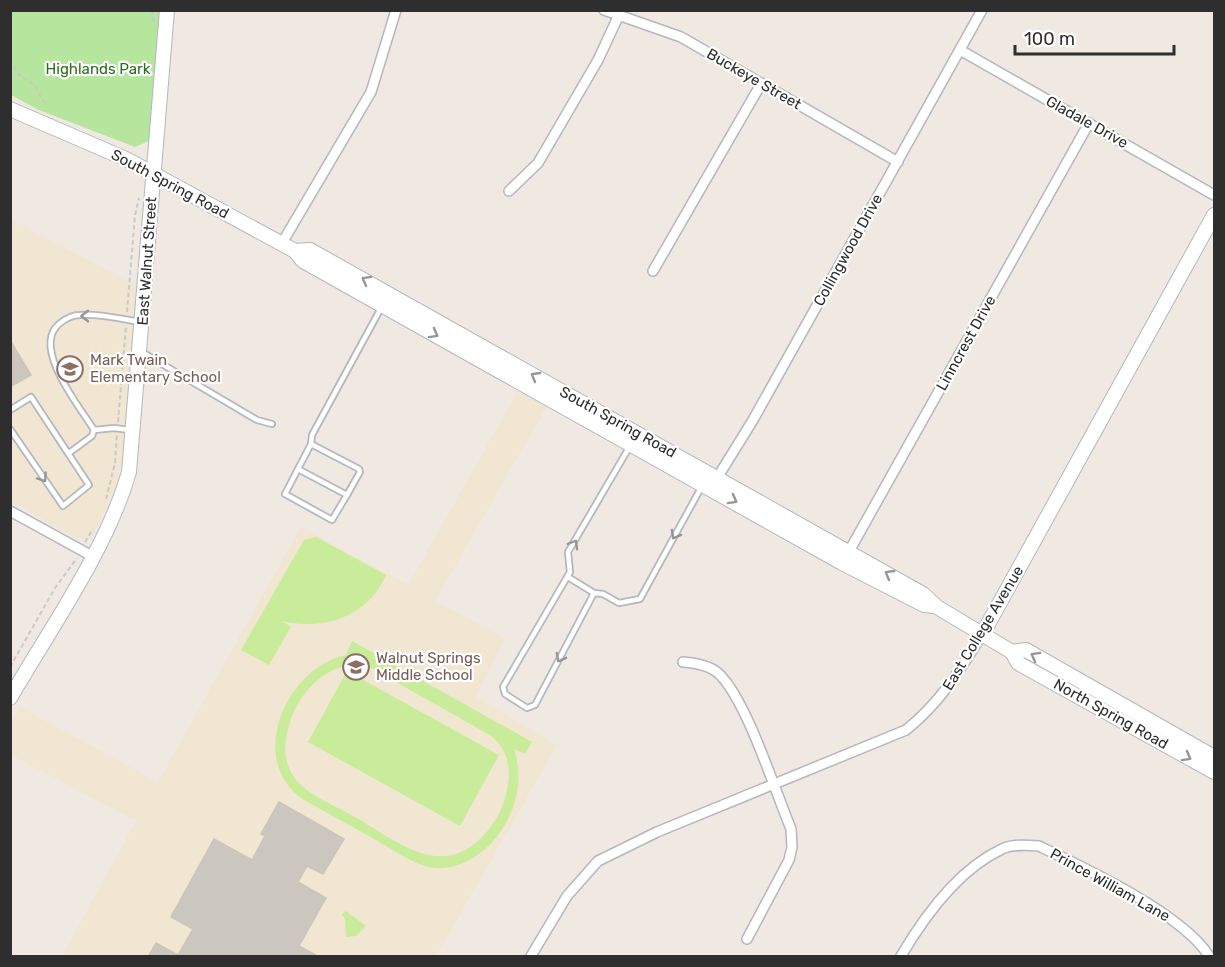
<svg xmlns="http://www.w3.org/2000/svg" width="1225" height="967" font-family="Rubik,sans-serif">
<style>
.education{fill:#f0e6d1}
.park{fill:#b6e59e}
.pitch{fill:#c9ec9a;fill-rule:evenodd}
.building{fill:#cbc7bf;stroke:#cbc5ba;stroke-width:1.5}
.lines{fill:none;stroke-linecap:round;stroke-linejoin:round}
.lane-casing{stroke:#b4b7c1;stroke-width:8}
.street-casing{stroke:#b4b7c1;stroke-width:12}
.secondary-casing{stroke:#b4b7c1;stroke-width:16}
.path{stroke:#c9c9c9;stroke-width:2;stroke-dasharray:4.5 3;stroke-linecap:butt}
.lane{stroke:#fff;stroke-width:4.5}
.street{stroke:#fff;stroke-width:9}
.secondary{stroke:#fff;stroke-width:14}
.oneway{stroke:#969696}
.labels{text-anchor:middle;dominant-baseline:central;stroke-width:4.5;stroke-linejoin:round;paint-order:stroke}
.park-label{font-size:15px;fill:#2c6e1b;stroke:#fff}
.street-label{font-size:15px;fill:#2e2e2e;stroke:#fff}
.education-label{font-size:15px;fill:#785e54;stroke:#fff;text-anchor:start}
</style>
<rect width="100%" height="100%" fill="#efe9e1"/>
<g class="education">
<polygon points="10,219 137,286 123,453 116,487 91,539 76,538 11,501"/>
<polygon points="518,391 547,406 435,601 505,638 476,697 557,745 436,956 67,956 63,954 136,821 11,755 11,725 20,707 158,782 301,527 408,585"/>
</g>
<polygon class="park" points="10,11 163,11 149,141 135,147 39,110 11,95"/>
<g class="pitch">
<path d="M316 537 386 575C368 617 323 631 282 621L291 627 269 665 241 650 304 540Z"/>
<path d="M352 641 532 742 525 754 514 749C523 775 518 804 503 828 487 853 457 875 425 866 408 861 392 849 376 840 352 827 328 813 304 800 245 761 286 667 346 655ZM352 665 373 669 488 734C506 745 511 765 508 785 505 805 496 823 482 837 439 881 395 839 353 816 333 804 302 794 291 772 282 756 285 736 291 719 300 693 323 668 352 665Z"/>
<polygon points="347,671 499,755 460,826 308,742"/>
<polygon points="346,911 366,926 356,936 346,937 345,919 342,914"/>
</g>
<g class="building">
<polygon points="10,340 31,375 10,387"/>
<polygon points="279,802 344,839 323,874 307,866 298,882 326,898 299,946 319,957 148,957 156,943 178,955 193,929 171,917 214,839 252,860 265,836 261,834"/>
</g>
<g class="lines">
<g class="lane-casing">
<g id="lane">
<polyline points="140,351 257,420 272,424"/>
<polyline points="10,410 31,397 89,485 63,506 10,429"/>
<path d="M130 430 114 428 94 430C80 407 31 348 59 324 65 319 72 315 80 315 98 313 122 319 140 322"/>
<polyline points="630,446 568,552 570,572 503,687 505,694 527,708 535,705 594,593 603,594 619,603 640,599 702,486"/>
<polyline points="69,453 92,436 94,430"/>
<polyline points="298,469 347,495 360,472 359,469 311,444"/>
<polyline points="347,495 332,520 285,494 311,444 312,435 381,308"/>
<polyline points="568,577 594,593"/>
</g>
</g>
<g class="street-casing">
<g id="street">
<polyline points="604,10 681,37 898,162"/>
<polyline points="960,50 1214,195"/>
<polyline points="509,191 538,163 598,60 618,17"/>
<polyline points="282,243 371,92 396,10"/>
<polyline points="653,271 761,84"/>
<polyline points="714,483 753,420 982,10"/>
<polyline points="10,511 92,556"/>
<polyline points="847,555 1089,123"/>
<path d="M683 662C695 663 709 665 718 673 746 698 775 791 791 829L792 847 789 860 747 939"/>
<path d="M531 956 567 896 598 861 657 832 906 730C940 703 960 670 983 633"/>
<path d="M901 956C924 917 959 869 1002 849 1013 844 1027 845 1039 846 1085 868 1183 914 1209 956"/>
</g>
</g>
<g class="secondary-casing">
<g id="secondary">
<polyline points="10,109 126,159 295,251 303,261 842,563 924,605 935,606"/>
<polyline points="295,251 310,250 923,594 937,607 1012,652 1018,663 1214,772"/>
<polyline points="983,633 1214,215"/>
<polyline points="1012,652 1026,650 1214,757"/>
<path d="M10 698C50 629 107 549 129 472L167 10"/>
</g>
</g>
<g class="path">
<polyline points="151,10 154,22"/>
<polyline points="10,60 18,74 34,85 47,107"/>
<polyline points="127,312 135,215 139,198"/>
<polyline points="118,422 126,326"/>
<polyline points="106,499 115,463 117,434"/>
<polyline points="85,542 93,529"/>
<polyline points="10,667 55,588 77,558"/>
</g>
<use href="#lane" class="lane"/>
<use href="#street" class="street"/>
<use href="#secondary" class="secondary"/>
</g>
<defs><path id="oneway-chevron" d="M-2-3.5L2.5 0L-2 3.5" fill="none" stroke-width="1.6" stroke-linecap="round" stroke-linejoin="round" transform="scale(1.5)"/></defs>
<g class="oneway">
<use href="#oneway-chevron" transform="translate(366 280) rotate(-151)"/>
<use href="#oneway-chevron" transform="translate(85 316) rotate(180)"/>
<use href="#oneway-chevron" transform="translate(434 334) rotate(29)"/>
<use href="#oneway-chevron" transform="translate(535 376) rotate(-150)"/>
<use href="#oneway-chevron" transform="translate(43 478) rotate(56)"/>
<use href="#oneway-chevron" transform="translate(733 500) rotate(29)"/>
<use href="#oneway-chevron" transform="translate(675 535) rotate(119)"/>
<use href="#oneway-chevron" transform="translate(574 544) rotate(-60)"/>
<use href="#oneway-chevron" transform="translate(889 574) rotate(-150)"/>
<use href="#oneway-chevron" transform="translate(1035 656) rotate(-151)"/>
<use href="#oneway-chevron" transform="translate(560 658) rotate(118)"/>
<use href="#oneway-chevron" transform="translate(1187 757) rotate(29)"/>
</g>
<defs>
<g id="school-ring" transform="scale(1.35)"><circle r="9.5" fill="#fff" stroke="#8d6e63" stroke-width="1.5"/><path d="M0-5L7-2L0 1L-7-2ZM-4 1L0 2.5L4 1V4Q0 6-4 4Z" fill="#8d6e63"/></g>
</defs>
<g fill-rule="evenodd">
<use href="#school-ring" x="70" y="369"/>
<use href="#school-ring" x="356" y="667"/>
</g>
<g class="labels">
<g class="park-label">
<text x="98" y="69">Highlands Park</text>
</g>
<g class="street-label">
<text transform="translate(754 79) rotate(30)">Buckeye Street</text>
<text transform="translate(1087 122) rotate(29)">Gladale Drive</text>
<text transform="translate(170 184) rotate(28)">South Spring Road</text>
<text transform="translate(848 250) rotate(-61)">Collingwood Drive</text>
<text transform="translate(147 261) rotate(-86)">East Walnut Street</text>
<text transform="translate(966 343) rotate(-61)">Linncrest Drive</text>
<text transform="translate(618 422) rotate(29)">South Spring Road</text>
<text transform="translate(983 628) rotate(-59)">East College Avenue</text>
<text transform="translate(1111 714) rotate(29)">North Spring Road</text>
<text transform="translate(1110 885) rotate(29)">Prince William Lane</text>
</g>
<g class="education-label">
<text x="90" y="360">Mark Twain<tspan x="90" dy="17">Elementary School</tspan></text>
<text x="376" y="658">Walnut Springs<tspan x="376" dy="17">Middle School</tspan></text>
</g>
</g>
<rect width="1225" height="967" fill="none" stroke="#2e2e2e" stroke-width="24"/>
<path d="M1015 45v9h159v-9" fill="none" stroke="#2e2e2e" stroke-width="3"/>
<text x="1024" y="45" font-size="18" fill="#2e2e2e" stroke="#ffffff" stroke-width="4.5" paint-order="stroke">100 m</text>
</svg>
